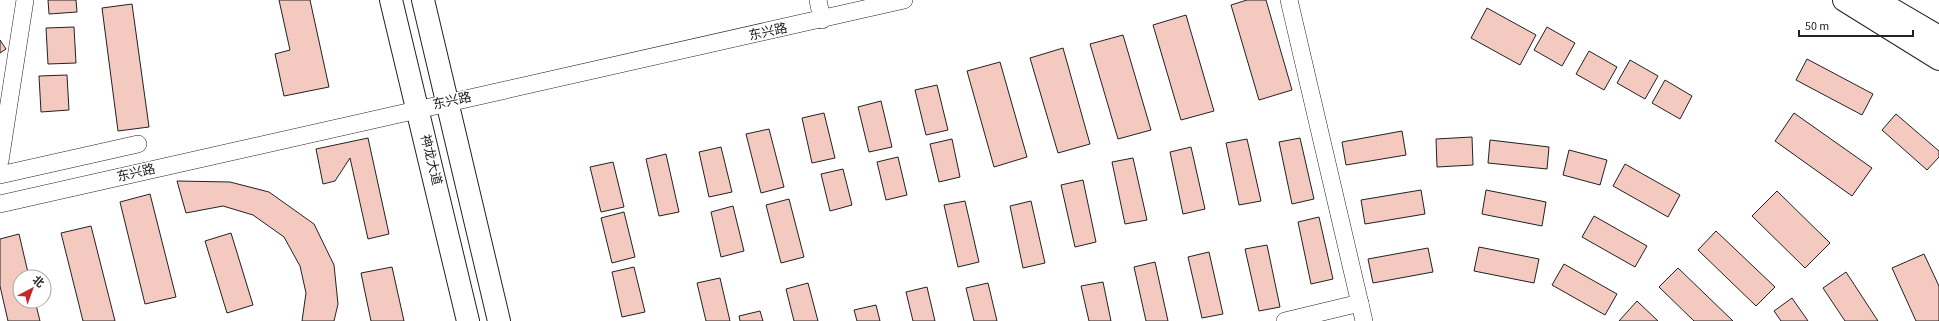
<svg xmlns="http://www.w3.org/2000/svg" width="1939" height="321" font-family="'Source Sans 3','Noto Sans SC',sans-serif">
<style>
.building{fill:#f3c9c0;stroke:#222}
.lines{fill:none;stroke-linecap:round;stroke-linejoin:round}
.minor-casing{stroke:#222;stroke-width:18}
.major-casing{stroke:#222;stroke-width:24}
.minor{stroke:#fff;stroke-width:17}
.major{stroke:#fff;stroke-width:22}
.labels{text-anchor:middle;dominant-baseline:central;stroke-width:3;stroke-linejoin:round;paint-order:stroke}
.street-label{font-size:13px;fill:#222;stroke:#fff}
</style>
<rect width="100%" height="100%" fill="#fff"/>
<g class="building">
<polygon points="48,0 76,0 77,12 49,14"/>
<polygon points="279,0 310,0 329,87 284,96 275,54 290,50"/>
<polygon points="1247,0 1266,0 1292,90 1259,100 1231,5"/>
<polygon points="132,4 149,127 118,131 102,8"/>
<polygon points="1487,8 1536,35 1520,65 1471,38"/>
<polygon points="1186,15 1214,111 1181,120 1153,25"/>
<polygon points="74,27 76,63 48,64 46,28"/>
<polygon points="1547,27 1575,43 1562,66 1534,50"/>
<polygon points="1123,35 1151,130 1118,139 1090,44"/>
<polygon points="0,40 6,49 0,53"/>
<polygon points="1063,48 1090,144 1058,153 1030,58"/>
<polygon points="1589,51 1617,67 1604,90 1576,74"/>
<polygon points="1807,59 1873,94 1862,115 1796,80"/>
<polygon points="1630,60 1658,76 1645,99 1617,83"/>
<polygon points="1000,62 1027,157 994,167 967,71"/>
<polygon points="67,75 69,110 41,112 39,76"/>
<polygon points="1665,80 1692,96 1680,119 1652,103"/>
<polygon points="937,85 948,130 926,135 915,90"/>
<polygon points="881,101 892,147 869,152 858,107"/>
<polygon points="824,113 835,158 812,163 802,118"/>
<polygon points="1794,113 1872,168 1852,196 1775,141"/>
<polygon points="1896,114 1939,151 1939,157 1927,170 1882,130"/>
<polygon points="769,129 784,187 761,193 746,134"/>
<polygon points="1402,131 1406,155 1346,165 1342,142"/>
<polygon points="1472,137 1473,165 1437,167 1436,139"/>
<polygon points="368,138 389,234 368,239 350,158 335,181 323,184 316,149"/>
<polygon points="1300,138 1314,199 1292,204 1279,142"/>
<polygon points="952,139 960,177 939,182 930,144"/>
<polygon points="1247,139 1261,201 1239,205 1226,143"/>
<polygon points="1490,140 1549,147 1547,169 1488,163"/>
<polygon points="721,147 732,192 709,197 699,152"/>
<polygon points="1191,147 1205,209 1183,214 1170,152"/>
<polygon points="1569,150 1607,160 1600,185 1563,175"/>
<polygon points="666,154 679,212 659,216 646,159"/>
<polygon points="898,157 907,195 886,200 877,162"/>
<polygon points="1133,158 1147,220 1125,224 1112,162"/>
<polygon points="613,162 624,207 601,212 590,167"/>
<polygon points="1625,164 1680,195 1668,217 1613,186"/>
<polygon points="843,169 852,205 830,211 821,174"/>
<polygon points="1083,180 1096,242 1075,247 1061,185"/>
<polygon points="177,181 230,182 269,192 314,224 334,265 338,304 334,321 302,321 306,293 300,266 284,237 253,215 223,206 186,213"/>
<polygon points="1421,190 1425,214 1365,224 1361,200"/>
<polygon points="1486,190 1546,202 1542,226 1482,214"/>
<polygon points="1777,191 1830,243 1805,268 1752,216"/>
<polygon points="150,194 176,297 145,304 120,202"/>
<polygon points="789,199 804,257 781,263 766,205"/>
<polygon points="965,201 979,262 958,267 944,205"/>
<polygon points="1031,201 1045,263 1023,268 1010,206"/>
<polygon points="733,206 744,251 721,257 711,212"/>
<polygon points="624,212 635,257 612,263 601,218"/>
<polygon points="1594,216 1647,246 1635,267 1582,237"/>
<polygon points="1319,217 1333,279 1311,284 1298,222"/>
<polygon points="91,226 115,321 83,321 61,233"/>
<polygon points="1716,231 1775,287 1756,306 1698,250"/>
<polygon points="231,233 253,305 227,313 205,241"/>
<polygon points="19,234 29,277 20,277 20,301 35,301 40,321 8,321 0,286 0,239"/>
<polygon points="1267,245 1280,307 1259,311 1245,249"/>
<polygon points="1479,247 1539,259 1534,283 1474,271"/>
<polygon points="1428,248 1433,272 1373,283 1368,259"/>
<polygon points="1209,252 1223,314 1202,318 1188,257"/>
<polygon points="1924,254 1939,286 1939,321 1916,321 1892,268"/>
<polygon points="1155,262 1168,321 1146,321 1134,267"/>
<polygon points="1564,264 1617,294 1605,315 1552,285"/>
<polygon points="392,267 404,321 371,321 361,273"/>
<polygon points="634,267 645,312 622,317 612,272"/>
<polygon points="1678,268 1733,321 1694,321 1659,287"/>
<polygon points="1846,272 1878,321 1845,321 1823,288"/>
<polygon points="720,278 730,321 706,321 697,283"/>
<polygon points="1103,282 1111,321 1089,321 1081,286"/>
<polygon points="808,283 818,321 794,321 786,289"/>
<polygon points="988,283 997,321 974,321 966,288"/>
<polygon points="927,287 935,321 913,321 906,292"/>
<polygon points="1792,298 1808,321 1781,321 1774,311"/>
<polygon points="1637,301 1658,321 1619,321"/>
<polygon points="876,305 880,321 857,321 854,310"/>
<polygon points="760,311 763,321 740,321 739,316"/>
</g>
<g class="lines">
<g class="minor-casing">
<g id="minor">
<polyline points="818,0 822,20"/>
<polyline points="1289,0 1364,321"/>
<polyline points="0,161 25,0"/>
<polyline points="0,175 138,144"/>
<polyline points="0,204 904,0"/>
<polyline points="1285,321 1360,303"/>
</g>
</g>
<g class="major-casing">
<g id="major">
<polyline points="391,0 468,321"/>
<polyline points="423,0 499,321"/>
<polyline points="1844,0 1939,59"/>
<polyline points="1876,0 1939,37"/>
</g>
</g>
<use href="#minor" class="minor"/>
<use href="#major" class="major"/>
</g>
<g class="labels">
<g class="street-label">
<text transform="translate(768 32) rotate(-12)">东兴路</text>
<text transform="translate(452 101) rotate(-12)">东兴路</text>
<text transform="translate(431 160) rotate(76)">神龙大道</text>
<text transform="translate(136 173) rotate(-13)">东兴路</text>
</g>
</g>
<g transform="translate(32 289) rotate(41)"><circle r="19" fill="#ffffff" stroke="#a7a7a7"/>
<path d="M0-3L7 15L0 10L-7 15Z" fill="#c62828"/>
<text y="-6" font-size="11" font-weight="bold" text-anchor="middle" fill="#222222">北</text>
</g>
<path d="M1799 30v6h114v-6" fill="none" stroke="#222222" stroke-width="2"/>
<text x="1805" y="30" font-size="12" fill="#222222" stroke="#ffffff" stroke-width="3" paint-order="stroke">50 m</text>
</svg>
